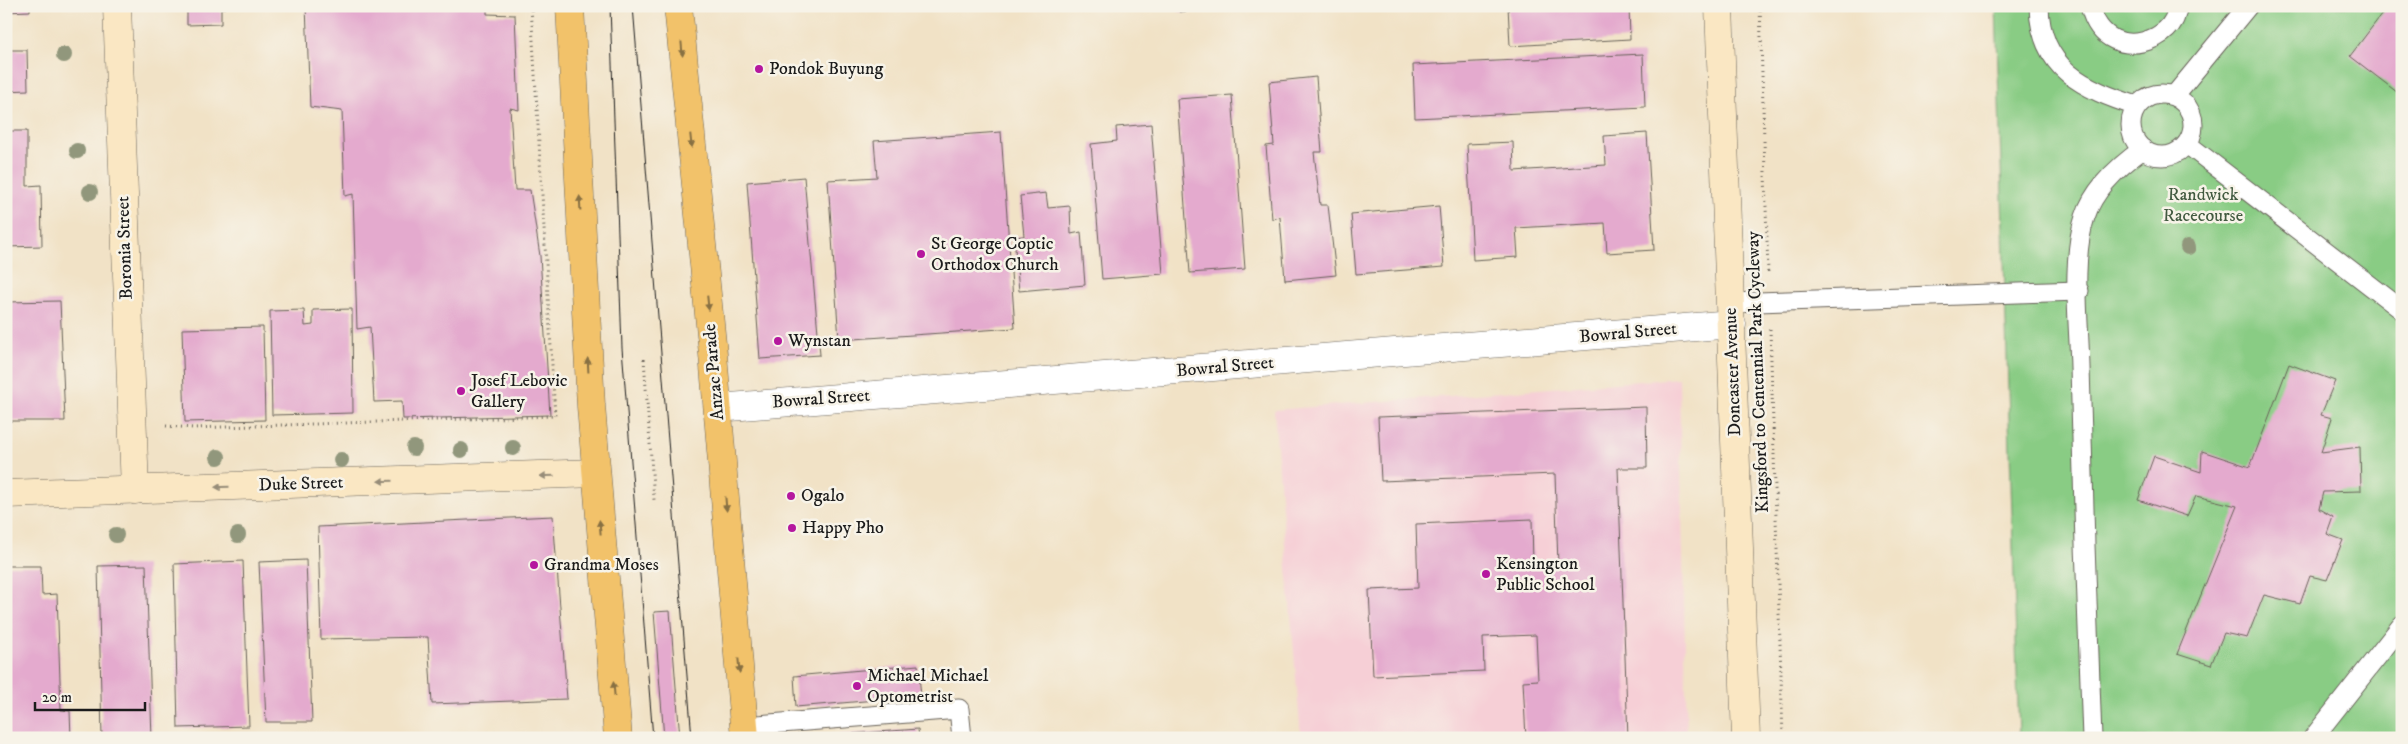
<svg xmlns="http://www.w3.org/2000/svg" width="2408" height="744" font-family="'IM FELL DW Pica',serif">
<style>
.built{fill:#f6cfd6}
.green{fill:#89cc84;stroke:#527450}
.building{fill:#e4aace}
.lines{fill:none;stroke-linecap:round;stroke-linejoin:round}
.lane-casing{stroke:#676158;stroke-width:21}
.street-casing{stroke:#676158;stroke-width:29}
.secondary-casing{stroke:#676158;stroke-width:29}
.primary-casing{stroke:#676158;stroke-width:29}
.path{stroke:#676158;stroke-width:3;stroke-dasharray:1 4;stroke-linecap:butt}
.lane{stroke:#fff;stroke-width:19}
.street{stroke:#fff;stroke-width:28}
.secondary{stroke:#fae7c3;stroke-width:28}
.primary{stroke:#f2c26a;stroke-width:28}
.tram{stroke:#1c1c1c;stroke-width:1}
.tree{fill:#91977c}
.oneway{fill:#876f43}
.oneway2{fill:#968c78}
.poi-dot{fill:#b5179e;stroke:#f7f3e8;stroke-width:2}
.labels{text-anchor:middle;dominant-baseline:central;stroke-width:5;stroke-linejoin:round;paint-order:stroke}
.poi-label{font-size:18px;fill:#1c1c1c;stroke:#f7f3e8;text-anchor:start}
.park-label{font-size:18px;fill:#425a40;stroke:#f7f3e8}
.street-label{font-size:18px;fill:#1c1c1c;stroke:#f7f3e8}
</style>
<rect width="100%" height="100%" fill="#f7f3e8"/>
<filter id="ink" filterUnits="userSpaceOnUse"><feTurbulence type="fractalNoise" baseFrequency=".02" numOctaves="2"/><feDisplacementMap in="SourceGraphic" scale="10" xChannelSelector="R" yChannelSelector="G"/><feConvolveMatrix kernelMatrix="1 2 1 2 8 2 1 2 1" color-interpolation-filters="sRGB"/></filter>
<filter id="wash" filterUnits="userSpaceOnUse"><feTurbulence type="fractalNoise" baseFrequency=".0096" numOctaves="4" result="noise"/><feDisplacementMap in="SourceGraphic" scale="20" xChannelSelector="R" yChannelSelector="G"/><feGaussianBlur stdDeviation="1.12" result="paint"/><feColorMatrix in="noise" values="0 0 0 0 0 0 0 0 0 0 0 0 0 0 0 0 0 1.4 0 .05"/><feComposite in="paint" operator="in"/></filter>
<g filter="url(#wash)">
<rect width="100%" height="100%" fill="#f1e2c6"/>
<polygon class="built" points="1679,378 1687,738 1301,738 1274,410"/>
<polygon class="green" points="1996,6 2402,6 2402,738 2019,738"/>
<g id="blocks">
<g class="building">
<polygon points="6,6 30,6 30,11 6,12"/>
<polygon points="187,6 226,6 226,8 221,8 221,24 187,25"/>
<polygon points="306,6 487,6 487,14 515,15 519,110 510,108 515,190 530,190 540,256 550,415 403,419 402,401 374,402 370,327 357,329 353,194 345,196 342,111 310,107"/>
<polygon points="1179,6 1227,6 1227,8 1179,12"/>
<polygon points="1508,6 1629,6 1630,39 1510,46"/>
<polygon points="2388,6 2402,6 2402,96 2350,56"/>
<polygon points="6,50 27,50 28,90 6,91"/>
<polygon points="1643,54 1645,107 1415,118 1413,65"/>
<polygon points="1316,77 1322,152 1314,152 1320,205 1328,205 1336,275 1285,280 1280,217 1272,219 1266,146 1274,145 1269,82"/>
<polygon points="1232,95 1245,269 1190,273 1177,99"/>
<polygon points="1151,124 1163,274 1102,279 1091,144 1117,141 1116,127"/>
<polygon points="6,131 27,131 27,186 41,185 42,246 6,247"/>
<polygon points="1001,132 1015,328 839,340 828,180 877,177 874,141"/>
<polygon points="1647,133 1654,250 1607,253 1605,223 1516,228 1518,257 1473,260 1467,144 1513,142 1514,171 1606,165 1604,136"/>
<polygon points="804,177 820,355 760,359 747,182"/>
<polygon points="1046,193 1048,208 1070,206 1071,234 1081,232 1085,285 1019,291 1014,237 1024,236 1020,196"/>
<polygon points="1439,206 1444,267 1356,274 1351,214"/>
<polygon points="60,301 65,421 6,421 6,302"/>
<polygon points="352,309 353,413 272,415 270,311 304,310 305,326 313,325 313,310"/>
<polygon points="263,327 265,420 185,422 182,329"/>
<polygon points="2289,364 2335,381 2321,415 2332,418 2321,452 2360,447 2361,491 2323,492 2319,509 2333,517 2327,534 2343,540 2327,580 2310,576 2300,604 2264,595 2247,638 2224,633 2211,665 2177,654 2237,506 2196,496 2187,516 2138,500 2154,456 2201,472 2202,451 2250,467"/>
<polygon points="1646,407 1647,468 1618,468 1628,738 1526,738 1523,681 1538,680 1536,635 1483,637 1484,671 1373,676 1369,590 1418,588 1416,524 1532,519 1533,565 1558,565 1555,474 1381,481 1378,417"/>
<polygon points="553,516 567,699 432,704 428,637 321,639 318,527"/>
<polygon points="306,560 312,722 266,722 259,562"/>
<polygon points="243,561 249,726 178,728 174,564"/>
<polygon points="146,565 152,738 102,738 98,566"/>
<polygon points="6,566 41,566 42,595 57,594 61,710 70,711 71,738 6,738"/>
<polygon points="670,611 680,738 664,738 654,612"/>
<polygon points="918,665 921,696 796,707 794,676"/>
<polygon points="918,729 919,738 822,738 822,736"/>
</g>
</g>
</g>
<g filter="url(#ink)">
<use href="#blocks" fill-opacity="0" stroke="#676158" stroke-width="1"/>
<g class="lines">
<g class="lane-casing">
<g id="lane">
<path d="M2039 6C2040 69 2084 89 2137 106"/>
<path d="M2090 6C2098 39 2125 52 2156 37 2163 33 2169 29 2173 21 2176 17 2176 11 2178 6"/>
<circle cx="2162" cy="125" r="31"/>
<polyline points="2174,96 2248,6"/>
<polyline points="2187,144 2402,310"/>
<polyline points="1731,303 2079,291"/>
<polyline points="744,726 959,709 962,738"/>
<path d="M2092 738C2087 614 2083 491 2080 367 2079 323 2071 259 2085 217 2094 188 2119 166 2143 149"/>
<polyline points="2313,738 2402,625"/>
</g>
</g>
<g class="street-casing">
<polyline id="street" points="718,408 1732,324"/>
</g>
<g class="secondary-casing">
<g id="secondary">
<polyline points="117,6 135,490"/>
<polyline points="1719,6 1746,738"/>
<polyline points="6,494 596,473"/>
</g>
</g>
<g class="primary-casing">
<g id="primary">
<polyline points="570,6 591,406 618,738"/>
<polyline points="678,6 713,354 745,738"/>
</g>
</g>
<g class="path">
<polyline points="1760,6 1768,273"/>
<polyline points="1770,329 1783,738"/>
<polyline points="644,359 654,500"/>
<polyline points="166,426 193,428 555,416 531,6"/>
</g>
<use href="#lane" class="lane"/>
<use href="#street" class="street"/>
<use href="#secondary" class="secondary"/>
<use href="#primary" class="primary"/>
<g class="tram">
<polyline points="610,6 622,348 653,738"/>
<polyline points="633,6 692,738"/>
</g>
</g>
<g class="tree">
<circle cx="64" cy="55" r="8"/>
<circle cx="77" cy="151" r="8"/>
<circle cx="90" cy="192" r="8"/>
<circle cx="2188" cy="247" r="8"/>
<circle cx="414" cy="448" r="8"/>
<circle cx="513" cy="448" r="8"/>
<circle cx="461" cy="450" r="8"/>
<circle cx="218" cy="457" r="8"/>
<circle cx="341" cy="460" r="8"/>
<circle cx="116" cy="535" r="8"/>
<circle cx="238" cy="535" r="8"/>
</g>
<defs><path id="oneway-solid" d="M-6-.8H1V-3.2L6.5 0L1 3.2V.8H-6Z" transform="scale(1.25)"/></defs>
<g class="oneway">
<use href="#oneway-solid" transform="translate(682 49) rotate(85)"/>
<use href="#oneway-solid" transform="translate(691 141) rotate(84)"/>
<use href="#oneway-solid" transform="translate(580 203) rotate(-93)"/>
<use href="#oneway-solid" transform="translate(708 303) rotate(84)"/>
<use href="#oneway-solid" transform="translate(588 365) rotate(-93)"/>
<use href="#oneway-solid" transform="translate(726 504) rotate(85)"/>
<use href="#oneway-solid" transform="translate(600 527) rotate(-95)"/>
<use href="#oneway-solid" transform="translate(739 666) rotate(85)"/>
<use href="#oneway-solid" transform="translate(614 689) rotate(-95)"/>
</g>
<g class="oneway2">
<use href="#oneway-solid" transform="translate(547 476) rotate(178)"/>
<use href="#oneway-solid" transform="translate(385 481) rotate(178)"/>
<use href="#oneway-solid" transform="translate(222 487) rotate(178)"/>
</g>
</g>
<g class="poi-dot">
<circle cx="759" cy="69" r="5"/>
<circle cx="921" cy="254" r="5"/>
<circle cx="778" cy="341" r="5"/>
<circle cx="461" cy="391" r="5"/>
<circle cx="791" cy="496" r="5"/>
<circle cx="792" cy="528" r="5"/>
<circle cx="534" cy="565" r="5"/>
<circle cx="1486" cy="574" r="5"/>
<circle cx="857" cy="686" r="5"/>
</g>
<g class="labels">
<g class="poi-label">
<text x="769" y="69">Pondok Buyung</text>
<text x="931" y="244">St George Coptic<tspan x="931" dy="21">Orthodox Church</tspan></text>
<text x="788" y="341">Wynstan</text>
<text x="471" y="381">Josef Lebovic<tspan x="471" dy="21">Gallery</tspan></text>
<text x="801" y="496">Ogalo</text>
<text x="802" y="528">Happy Pho</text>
<text x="1496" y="564">Kensington<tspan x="1496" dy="21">Public School</tspan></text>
<text x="544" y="565">Grandma Moses</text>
<text x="867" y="676">Michael Michael<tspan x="867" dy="21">Optometrist</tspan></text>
</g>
<g class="park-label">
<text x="2203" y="195">Randwick<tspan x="2203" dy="21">Racecourse</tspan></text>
</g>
<g class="street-label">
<text transform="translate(125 248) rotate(-92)">Boronia Street</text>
<text transform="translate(1628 333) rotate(-5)">Bowral Street</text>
<text transform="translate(1225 367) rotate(-5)">Bowral Street</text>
<text transform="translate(714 372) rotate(-95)">Anzac Parade</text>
<text transform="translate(1733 372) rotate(-92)">Doncaster Avenue</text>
<text transform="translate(1758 372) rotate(-92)">Kingsford to Centennial Park Cycleway</text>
<text transform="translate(821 399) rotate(-4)">Bowral Street</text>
<text transform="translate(301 484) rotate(-2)">Duke Street</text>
</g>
</g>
<rect width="2408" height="744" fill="none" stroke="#f7f3e8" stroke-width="25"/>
<path d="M35 702v8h110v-8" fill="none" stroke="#1c1c1c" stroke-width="2.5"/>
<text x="42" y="702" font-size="15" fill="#1c1c1c" stroke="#f7f3e8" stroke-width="4" paint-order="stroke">20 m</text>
</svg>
